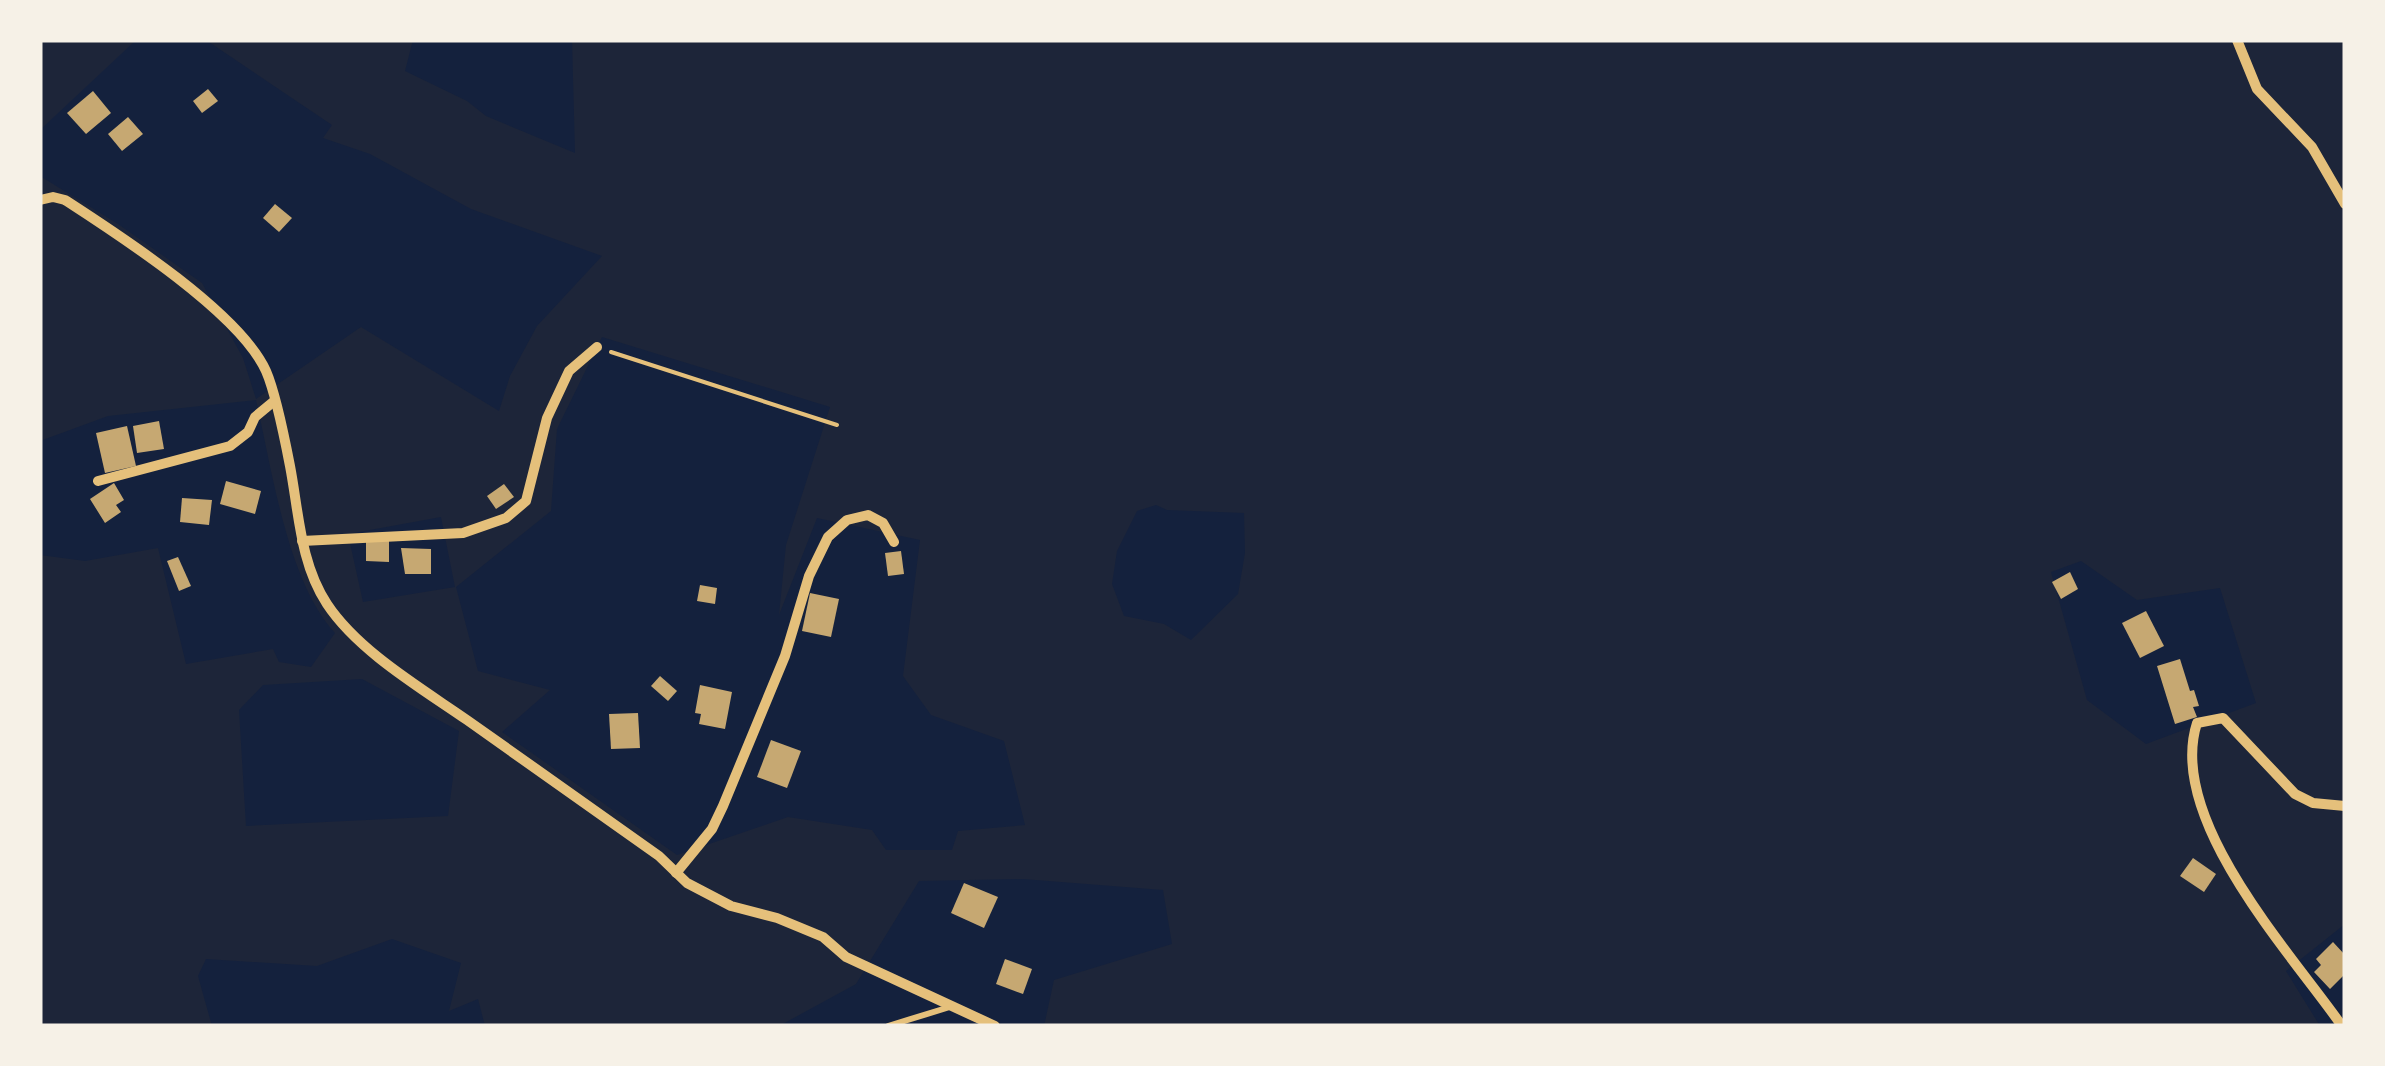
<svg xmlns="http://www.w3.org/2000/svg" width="2385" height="1066" font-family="'Noto Serif',serif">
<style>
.green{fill:#1d2539;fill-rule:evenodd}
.building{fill:#c6a872}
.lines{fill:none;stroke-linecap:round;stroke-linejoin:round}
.path{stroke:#e5c07b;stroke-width:4}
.service{stroke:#e5c07b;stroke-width:6}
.minor{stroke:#e5c07b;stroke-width:10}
</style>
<rect width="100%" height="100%" fill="#14213d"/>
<g class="green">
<polygon points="40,40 136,40 40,130"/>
<path d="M206 40H413L405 71 467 101 486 116 575 153 572 40H2345V924L2286 971 2320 1026H1044L1054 980 1172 944 1163 890 1023 879 919 881 856 984 779 1026H485L478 999 449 1011 461 963 392 939 317 966 206 959 198 976 212 1026H40V555L85 561 158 548 186 664 273 649 279 662 311 667 335 633C287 581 272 469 256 400L108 416 40 441V176L118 224 202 283 243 358 256 399 361 327 499 411 510 376 537 326 602 256 471 209 370 154 323 138 332 125ZM602 337 830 407 786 545 779 615 817 518 920 540 903 676 931 715 1004 741 1025 825 958 831 952 850H886L872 830 788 817 677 855 502 732 550 690 478 671 456 587 551 511 557 429ZM1156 505 1167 510 1244 513 1245 553 1238 594 1191 640 1164 624 1124 616 1112 584 1117 551 1137 511ZM441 517 455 587 363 602 348 534ZM2081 561 2137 600 2220 588 2256 703 2146 744 2087 700 2051 572ZM362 679 459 731 448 816 246 826 239 710 263 685Z"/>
</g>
<g class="building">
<polygon points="208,89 218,101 202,113 193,101"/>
<polygon points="93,91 111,113 86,134 67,113"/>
<polygon points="128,117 143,134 122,151 108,134"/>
<polygon points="275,204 292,218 279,232 263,218"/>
<polygon points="159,421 164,449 137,453 133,426"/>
<polygon points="127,426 136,466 105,473 96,433"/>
<polygon points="226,481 261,491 255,514 220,504"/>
<polygon points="114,483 124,500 116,505 121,512 105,523 90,499"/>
<polygon points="504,484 514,497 496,509 487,496"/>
<polygon points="182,498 212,500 209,525 180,522"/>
<polygon points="366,541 389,541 389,562 366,561"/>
<polygon points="401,548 431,549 431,574 405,574"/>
<polygon points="901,551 904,574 888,576 885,553"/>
<polygon points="178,557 191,586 179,591 167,561"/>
<polygon points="2070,572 2078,589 2061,599 2052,582"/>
<polygon points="700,585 717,588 715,604 697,601"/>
<polygon points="810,593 839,599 831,637 802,631"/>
<polygon points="2146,611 2164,646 2140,658 2122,623"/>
<polygon points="2180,659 2190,691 2194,690 2199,706 2193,707 2197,717 2175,724 2157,666"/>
<polygon points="660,676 677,691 668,701 651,686"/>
<polygon points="700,685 732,692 725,729 699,724 701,714 695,713"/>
<polygon points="638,713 640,748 611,749 609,714"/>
<polygon points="771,740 801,751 787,788 757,777"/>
<polygon points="2193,858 2216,874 2204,892 2180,876"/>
<polygon points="964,883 998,897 984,928 951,913"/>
<polygon points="2333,942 2345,955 2345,974 2330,989 2314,972 2321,965 2316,959"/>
<polygon points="1005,959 1032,969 1023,994 996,984"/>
</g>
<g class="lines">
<polyline class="path" points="611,352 837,425"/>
<polyline class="service" points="888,1026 953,1006"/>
<g class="minor">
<polyline points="2237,40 2257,89 2312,147 2345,204"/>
<path d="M40 200 53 197 65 200C119 235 240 313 266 371 276 394 285 440 290 466 299 513 300 563 327 604 358 651 421 688 467 720 531 765 595 810 659 856L687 883 731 906 777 918 823 937 846 957 995 1026"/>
<polyline points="98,481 230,446 248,432 255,417 273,402"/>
<polyline points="302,541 463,533 506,518 526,501 547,418 569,371 597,347"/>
<polyline points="676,873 712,829 723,806 785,656 809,576 828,537 847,520 868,515 883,523 894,542"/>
<path d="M2342 1026C2291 953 2166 819 2197 723L2223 718 2295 794 2313 803 2345 806"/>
</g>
</g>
<rect width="2385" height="1066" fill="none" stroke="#f6f1e7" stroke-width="85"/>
</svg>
